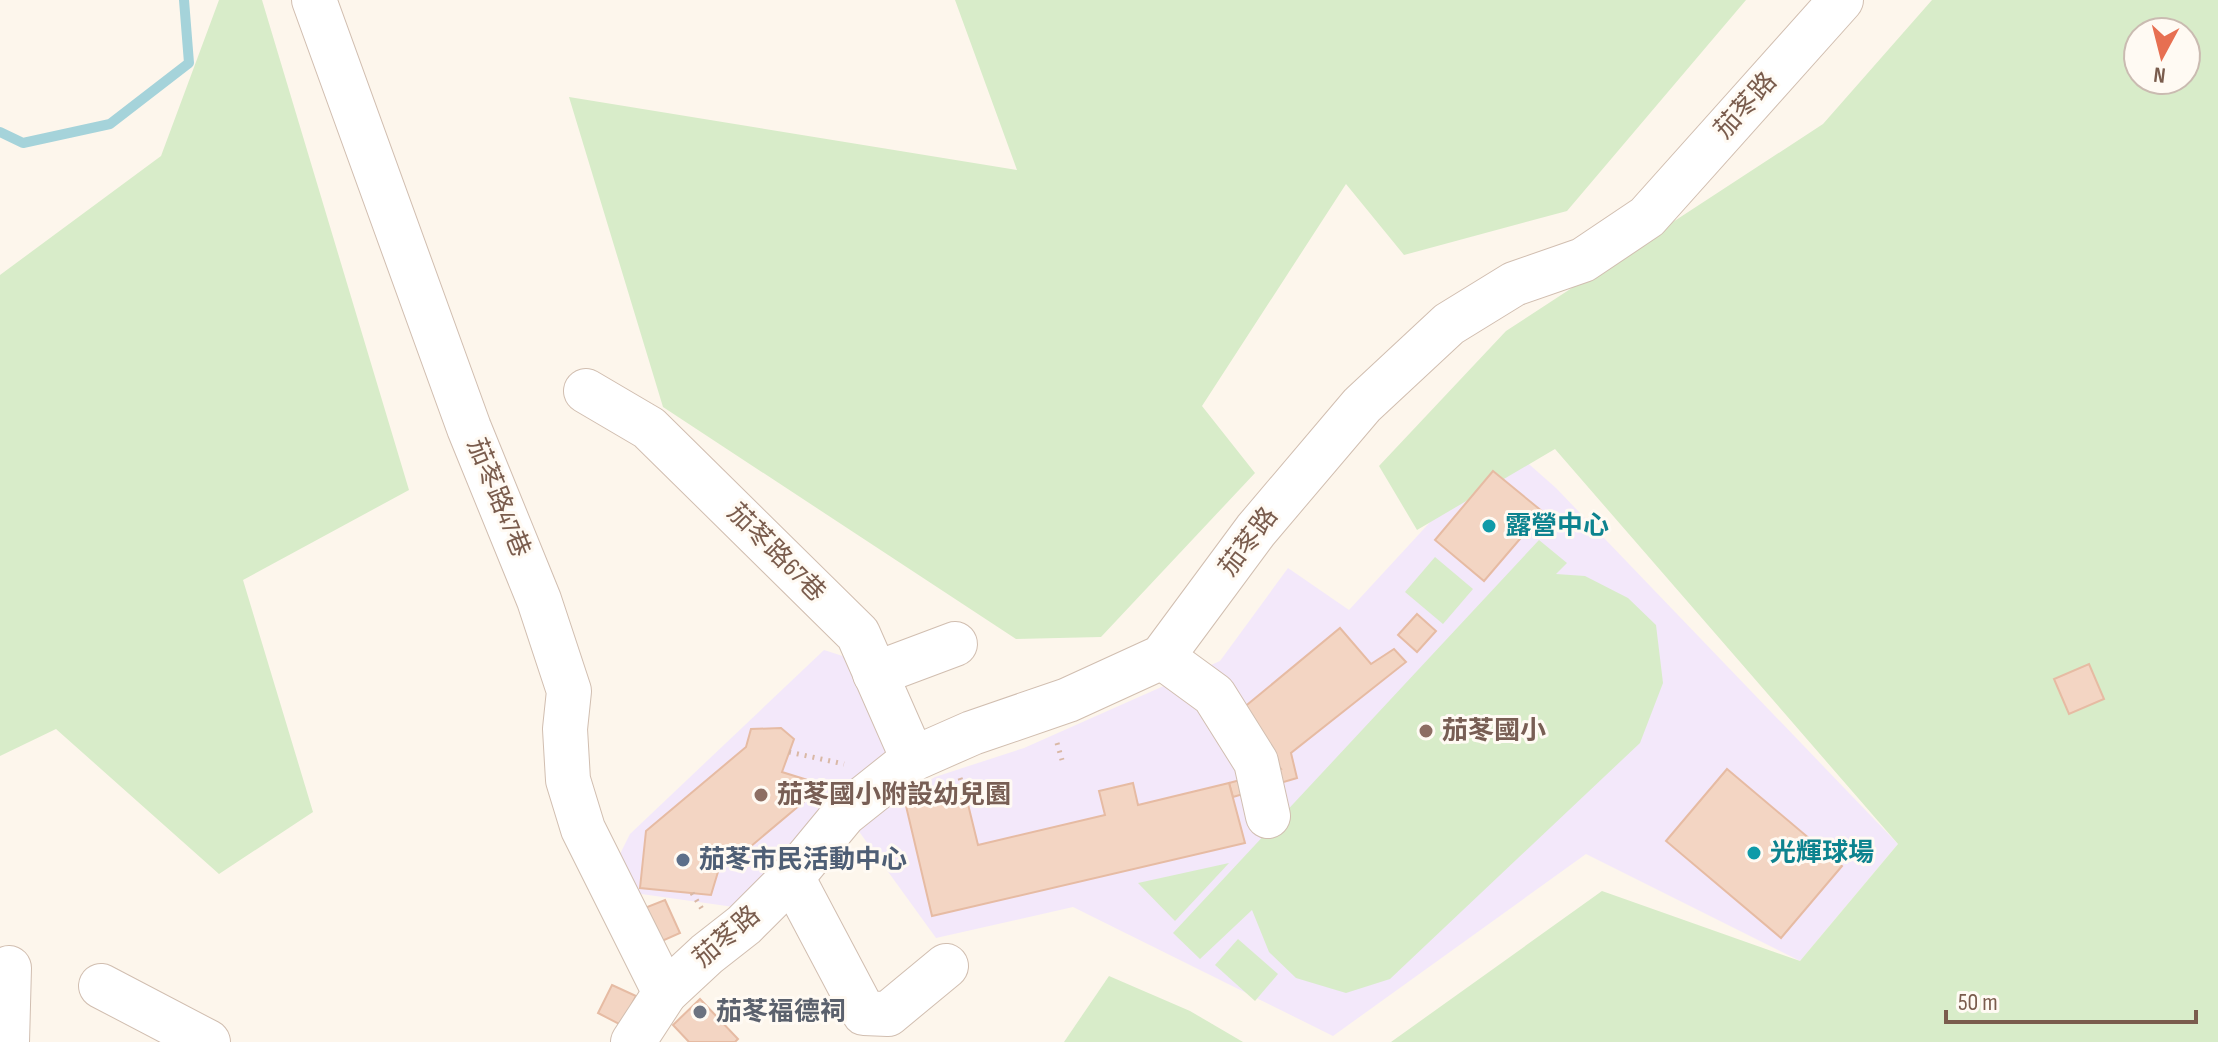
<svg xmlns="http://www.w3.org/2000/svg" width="2218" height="1042" font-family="'Sofia Sans Condensed','Noto Sans TC',sans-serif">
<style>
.education{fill:#f3e8fa}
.green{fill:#d8ecc9;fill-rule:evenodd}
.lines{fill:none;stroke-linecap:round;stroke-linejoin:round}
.stream{stroke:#a5d3da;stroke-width:10}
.building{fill:#f3d5c3;stroke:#e6bba3;stroke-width:2}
.minor-casing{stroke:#d1beb0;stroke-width:46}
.path{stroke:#d9b8a5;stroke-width:5;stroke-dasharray:2 6;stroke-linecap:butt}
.minor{stroke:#fff;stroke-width:44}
.culture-dot{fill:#0f9aa8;stroke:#fffaf3;stroke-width:3}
.education-dot{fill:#8d6e63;stroke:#fffaf3;stroke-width:3}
.service-dot{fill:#5c6f8a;stroke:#fffaf3;stroke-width:3}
.worship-dot{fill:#6b7280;stroke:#fffaf3;stroke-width:3}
.labels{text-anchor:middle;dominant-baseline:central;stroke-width:6;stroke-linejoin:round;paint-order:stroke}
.street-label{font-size:26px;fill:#7a5c4d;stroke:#fffaf3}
.culture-label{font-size:26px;font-weight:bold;fill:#0d838f;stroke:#fffaf3;text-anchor:start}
.education-label{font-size:26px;font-weight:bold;fill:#785e54;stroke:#fffaf3;text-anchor:start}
.service-label{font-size:26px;font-weight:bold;fill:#4e5e75;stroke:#fffaf3;text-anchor:start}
.worship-label{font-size:26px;font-weight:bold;fill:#5b616d;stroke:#fffaf3;text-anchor:start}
</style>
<rect width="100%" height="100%" fill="#fdf6ec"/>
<g class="education">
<polygon points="1504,442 1556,488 1898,844 1800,961 1586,854 1333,1036 1073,907 936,938 855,826 935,777 1024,748 1220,661 1288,568 1349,610"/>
<polygon points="824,650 855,660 890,755 741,908 627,892 617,860 630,834"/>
</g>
<g class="green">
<polygon points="219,0 262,0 409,490 243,580 313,812 219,874 56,729 0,756 0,275 161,156"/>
<polygon points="955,0 1746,0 1567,211 1404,255 1346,184 1202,406 1255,473 1101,637 1016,639 663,407 569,97 1017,170"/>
<path d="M1932 0H2218V1042H1391L1602 891 1800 961 1898 844 1555 449 1417 530 1379 466 1506 331 1823 124ZM2138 32H2186V80H2138Z"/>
<polygon points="1539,540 1567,563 1556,574 1585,576 1628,598 1656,625 1663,683 1640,743 1390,979 1346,993 1296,978 1269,952 1252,910 1200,959 1173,933"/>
<polygon points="1435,557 1473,589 1443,624 1405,592"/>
<polygon points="1229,863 1175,921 1138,883"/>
<polygon points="1238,939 1278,974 1255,1001 1215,965"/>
<polygon points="1109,976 1190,1011 1243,1042 1064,1042"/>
</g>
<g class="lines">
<polyline class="stream" points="0,132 23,143 110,124 189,63 184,0"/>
</g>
<g class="building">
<polygon points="1493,471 1543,512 1484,581 1435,540"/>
<polygon points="1417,614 1436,631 1417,652 1398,635"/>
<polygon points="1340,628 1371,664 1394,649 1406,662 1291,753 1297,778 1233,797 1229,783 1281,769 1236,714"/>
<polygon points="2089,664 2104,699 2069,714 2054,679"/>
<polygon points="781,728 794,739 782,772 814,782 813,794 731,863 721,862 711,895 640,888 646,831 746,747 751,729"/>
<polygon points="1727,769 1842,866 1781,938 1666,841"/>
<polygon points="1133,783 1138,805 1229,783 1245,843 932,916 906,806 965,792 978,845 1105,815 1099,791"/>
<polygon points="665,900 680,933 653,945 637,911"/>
<polygon points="612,985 636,996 621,1025 598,1013"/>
<polygon points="700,999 738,1039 735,1042 689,1042 673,1025"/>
</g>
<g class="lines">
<g class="minor-casing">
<g id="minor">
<polyline points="314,0 469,428 539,600 569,691 565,729 568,780 583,829 665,993"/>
<polyline points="586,391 649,428 858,634 913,759"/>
<polyline points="1162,657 1214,695 1256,762 1268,816"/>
<polyline points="875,674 955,644"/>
<polyline points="792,877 864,1013 888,1014 946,966"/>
<polyline points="101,986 208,1042"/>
<polyline points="7,1042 9,968"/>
<polyline points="633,1042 665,993 707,954 744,925 792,877 844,814 913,759 972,733 1068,700 1162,657 1256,530 1362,405 1449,324 1514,284 1583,260 1647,217 1841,0"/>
</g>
</g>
<g class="path">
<polyline points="1057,743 1062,760"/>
<polyline points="789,752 844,764"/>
<polyline points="960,778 965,792"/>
<polyline points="692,893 702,909"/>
</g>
<use href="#minor" class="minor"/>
</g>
<g class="culture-dot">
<circle cx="1489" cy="526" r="8"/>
<circle cx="1754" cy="853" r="8"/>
</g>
<g class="education-dot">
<circle cx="1426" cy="731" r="8"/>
<circle cx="761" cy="795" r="8"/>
</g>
<circle class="service-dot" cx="683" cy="860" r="8"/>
<circle class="worship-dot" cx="700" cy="1012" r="8"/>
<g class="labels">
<g class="street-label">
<text transform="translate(1746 106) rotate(-48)">茄苳路</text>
<text transform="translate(498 498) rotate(68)">茄苳路47巷</text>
<text transform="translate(1249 542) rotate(-53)">茄苳路</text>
<text transform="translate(776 553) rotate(45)">茄苳路67巷</text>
<text transform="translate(727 937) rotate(-41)">茄苳路</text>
</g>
<g class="culture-label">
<text x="1505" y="526">露營中心</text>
<text x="1770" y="853">光輝球場</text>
</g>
<g class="education-label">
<text x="1442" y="731">茄苳國小</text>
<text x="777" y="795">茄苳國小附設幼兒園</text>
</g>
<g class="service-label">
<text x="699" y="860">茄苳市民活動中心</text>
</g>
<g class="worship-label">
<text x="716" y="1012">茄苳福德祠</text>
</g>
</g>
<g transform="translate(2162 56) rotate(187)"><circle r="38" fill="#fffaf3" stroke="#cabbb1" stroke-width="2"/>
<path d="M0-6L14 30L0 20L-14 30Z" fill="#e76f51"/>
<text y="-12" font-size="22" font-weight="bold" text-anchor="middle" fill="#7a5c4d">N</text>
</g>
<path d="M1946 1010v12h250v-12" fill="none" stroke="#7a5c4d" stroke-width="4"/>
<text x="1958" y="1010" font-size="24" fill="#7a5c4d" stroke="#fffaf3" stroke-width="6" paint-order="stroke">50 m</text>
</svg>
